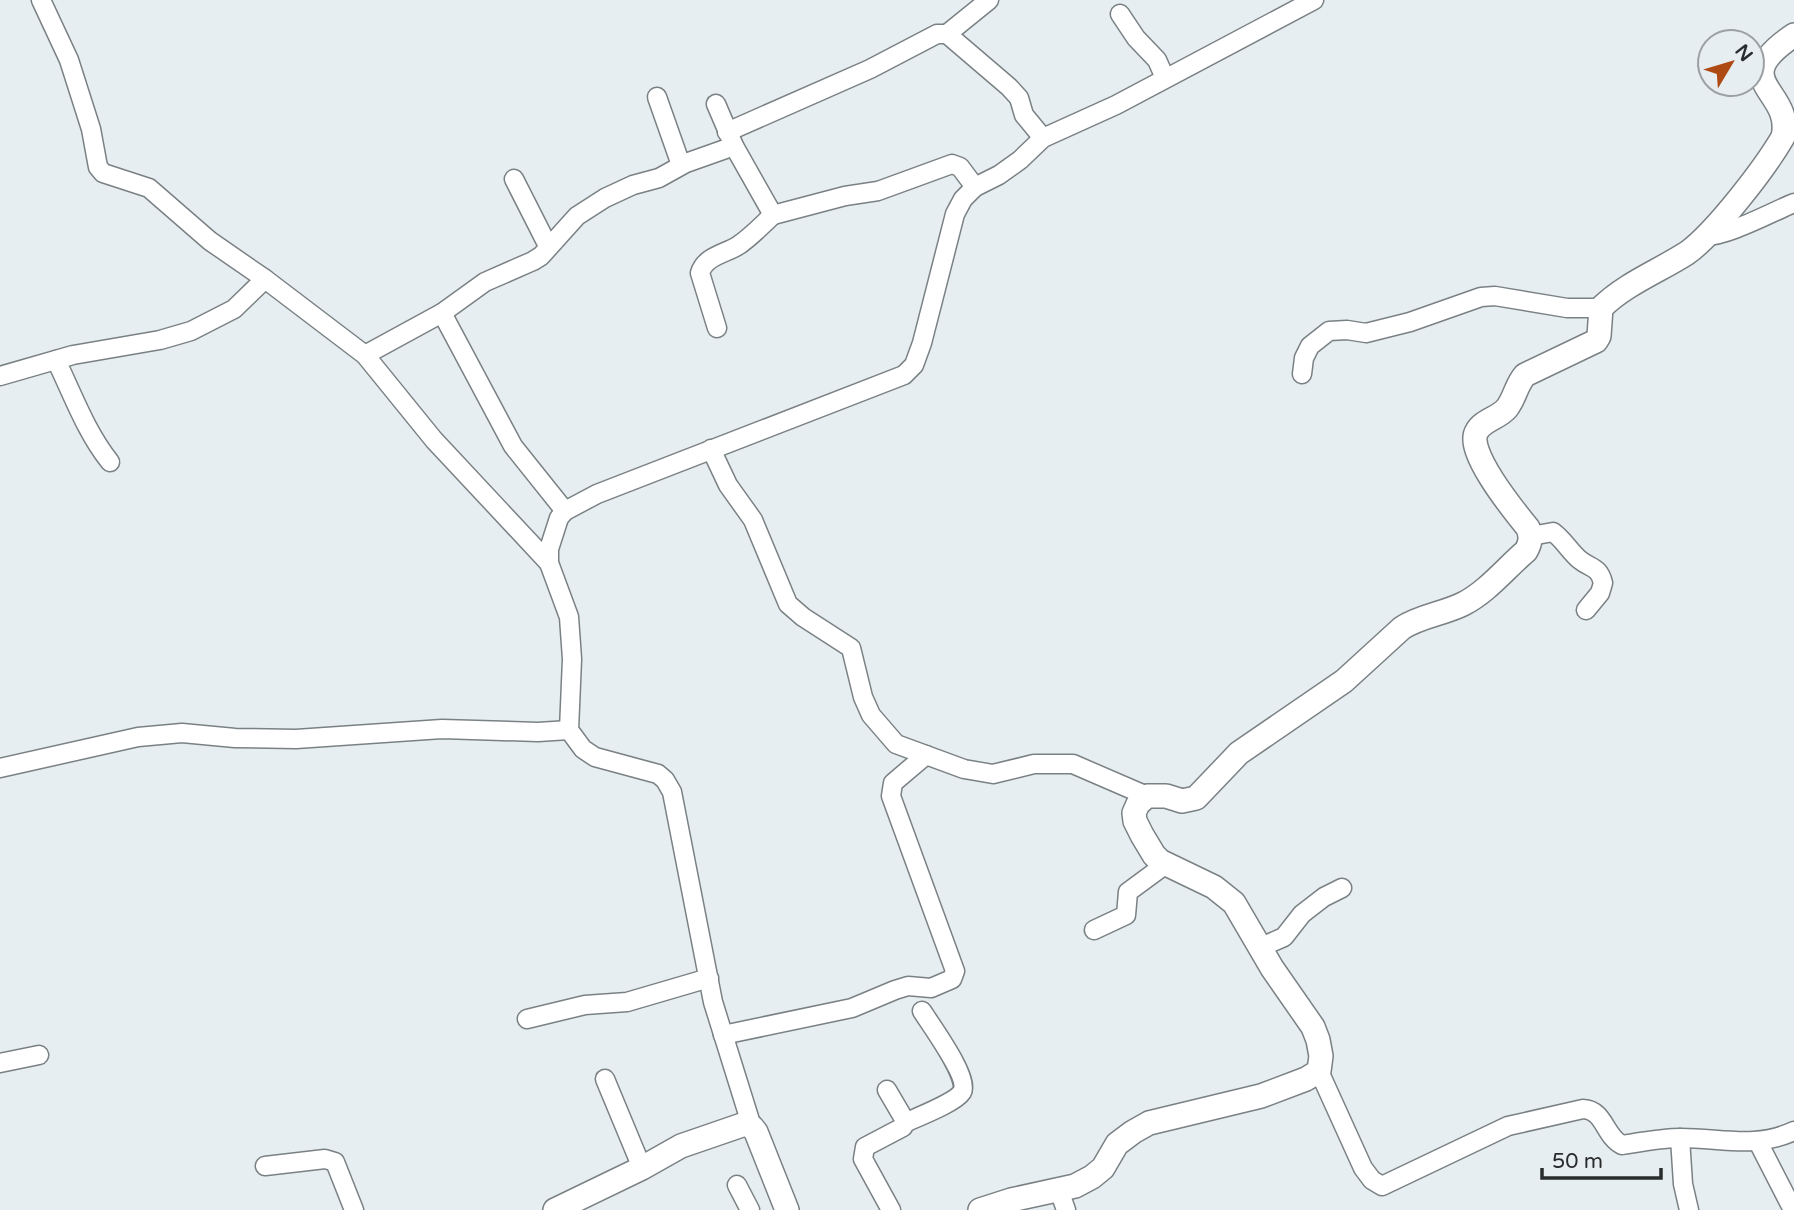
<svg xmlns="http://www.w3.org/2000/svg" width="1794" height="1210" font-family="'Varela Round',sans-serif">
<style>
.lines{fill:none;stroke-linecap:round;stroke-linejoin:round}
.minor-casing{stroke:#7a8184;stroke-width:21}
.tertiary-casing{stroke:#7a8184;stroke-width:26}
.minor{stroke:#fff;stroke-width:18}
.tertiary{stroke:#fff;stroke-width:23}
</style>
<rect width="100%" height="100%" fill="#e7eef1"/>
<g class="lines">
<g class="minor-casing">
<g id="minor">
<polyline points="41,0 69,60 91,129 98,167 103,173 149,188 210,241 265,279 365,355 434,440 549,563"/>
<polyline points="1120,14 1136,38 1157,60 1165,78"/>
<polyline points="947,34 989,0"/>
<polyline points="657,97 681,165"/>
<polyline points="716,104 734,146 773,215 845,196 878,191 952,164 960,167 975,187"/>
<polyline points="727,132 870,69 937,34 947,34 1009,87 1019,98 1024,115 1043,138"/>
<polyline points="514,179 548,246"/>
<path d="M1704 236C1726 237 1772 212 1794 203"/>
<polyline points="442,313 513,446 565,511"/>
<path d="M717 328 700 273C705 256 725 254 739 245 752 236 762 225 773 215"/>
<polyline points="365,355 442,313 485,282 533,261 541,256 577,216 605,198 633,185 659,178 686,163 734,146"/>
<path d="M56 360C73 395 86 432 110 462"/>
<polyline points="1302,374 1304,358 1310,346 1329,331 1347,330 1366,333 1410,322 1481,297 1495,296 1567,308 1601,308"/>
<polyline points="0,376 73,355 160,340 191,331 234,309 265,279"/>
<polyline points="711,449 728,485 753,520 788,604 803,617 851,648 863,697 871,715 896,744 964,769 993,774 1034,764 1073,764 1147,796"/>
<path d="M1531 536 1553 532C1564 540 1570 552 1580 560 1591 569 1599 566 1603 583L1600 593 1586 610"/>
<polyline points="0,768 138,737 182,733 235,738 296,739 442,729 538,732 569,730"/>
<polyline points="1094,930 1126,915 1128,892 1166,864"/>
<polyline points="1261,947 1284,937 1302,914 1324,897 1342,888"/>
<polyline points="527,1019 585,1005 627,1002 709,978"/>
<polyline points="723,1035 852,1008 895,990 908,986 931,988 952,979 955,971 891,796 893,783 926,755"/>
<polyline points="0,1063 39,1055"/>
<path d="M1319 1071 1363 1168 1372 1180 1382 1186 1508 1126 1583 1109C1605 1110 1604 1136 1622 1145 1641 1142 1662 1138 1681 1138 1722 1138 1755 1149 1794 1131"/>
<polyline points="605,1079 642,1168"/>
<polyline points="887,1090 904,1119 903,1127 865,1147 863,1159 891,1210"/>
<path d="M905 1123C917 1117 955 1103 962 1092 970 1078 930 1024 922 1011"/>
<polyline points="752,1127 713,1002 672,792 665,780 658,774 595,757 583,749 569,730 572,659 569,617 549,563 549,549 559,518 565,511 597,494 904,375 914,365 922,343 955,214 963,199 975,187 999,175 1020,160 1043,138 1116,105 1314,0"/>
<polyline points="1680,1138 1683,1184 1689,1210"/>
<polyline points="1758,1142 1793,1210"/>
<polyline points="265,1166 325,1159 335,1162 354,1210"/>
<polyline points="737,1185 750,1210"/>
<polyline points="1059,1190 1066,1210"/>
</g>
</g>
<g class="tertiary-casing">
<g id="tertiary">
<polyline points="555,1210 642,1168 681,1146 745,1124 752,1127 756,1132 787,1210"/>
<path d="M980 1210 1011 1200 1075 1186 1092 1177 1103 1168 1117 1144 1133 1132 1149 1123 1261 1096 1306 1079 1319 1071 1321 1056 1318 1040 1313 1027 1272 968 1234 903 1214 887 1160 861 1154 855 1142 835 1135 821 1134 813 1138 804 1147 796H1166L1182 801 1196 798 1239 753 1344 681 1402 628C1420 616 1443 614 1463 604 1487 592 1506 568 1526 551 1531 542 1531 537 1528 528 1515 512 1464 450 1477 431 1483 420 1499 418 1507 408 1515 398 1516 385 1525 375L1596 341 1599 336 1601 308C1625 284 1659 271 1687 253 1715 233 1765 168 1783 137 1794 89 1723 83 1794 35"/>
</g>
</g>
<use href="#minor" class="minor"/>
<use href="#tertiary" class="tertiary"/>
</g>
<g transform="translate(1731 63) rotate(52)"><circle r="33" fill="#e7eef1" stroke="#9ba0a3" stroke-width="2"/>
<path d="M0-5L12 26L0 18L-12 26Z" fill="#ae4b15"/>
<text y="-10" font-size="19" font-weight="bold" text-anchor="middle" fill="#292c2d">N</text>
</g>
<path d="M1542 1168v10h119v-10" fill="none" stroke="#292c2d" stroke-width="3.5"/>
<text x="1552" y="1168" font-size="21" fill="#292c2d" stroke="#e7eef1" stroke-width="5" paint-order="stroke">50 m</text>
</svg>
